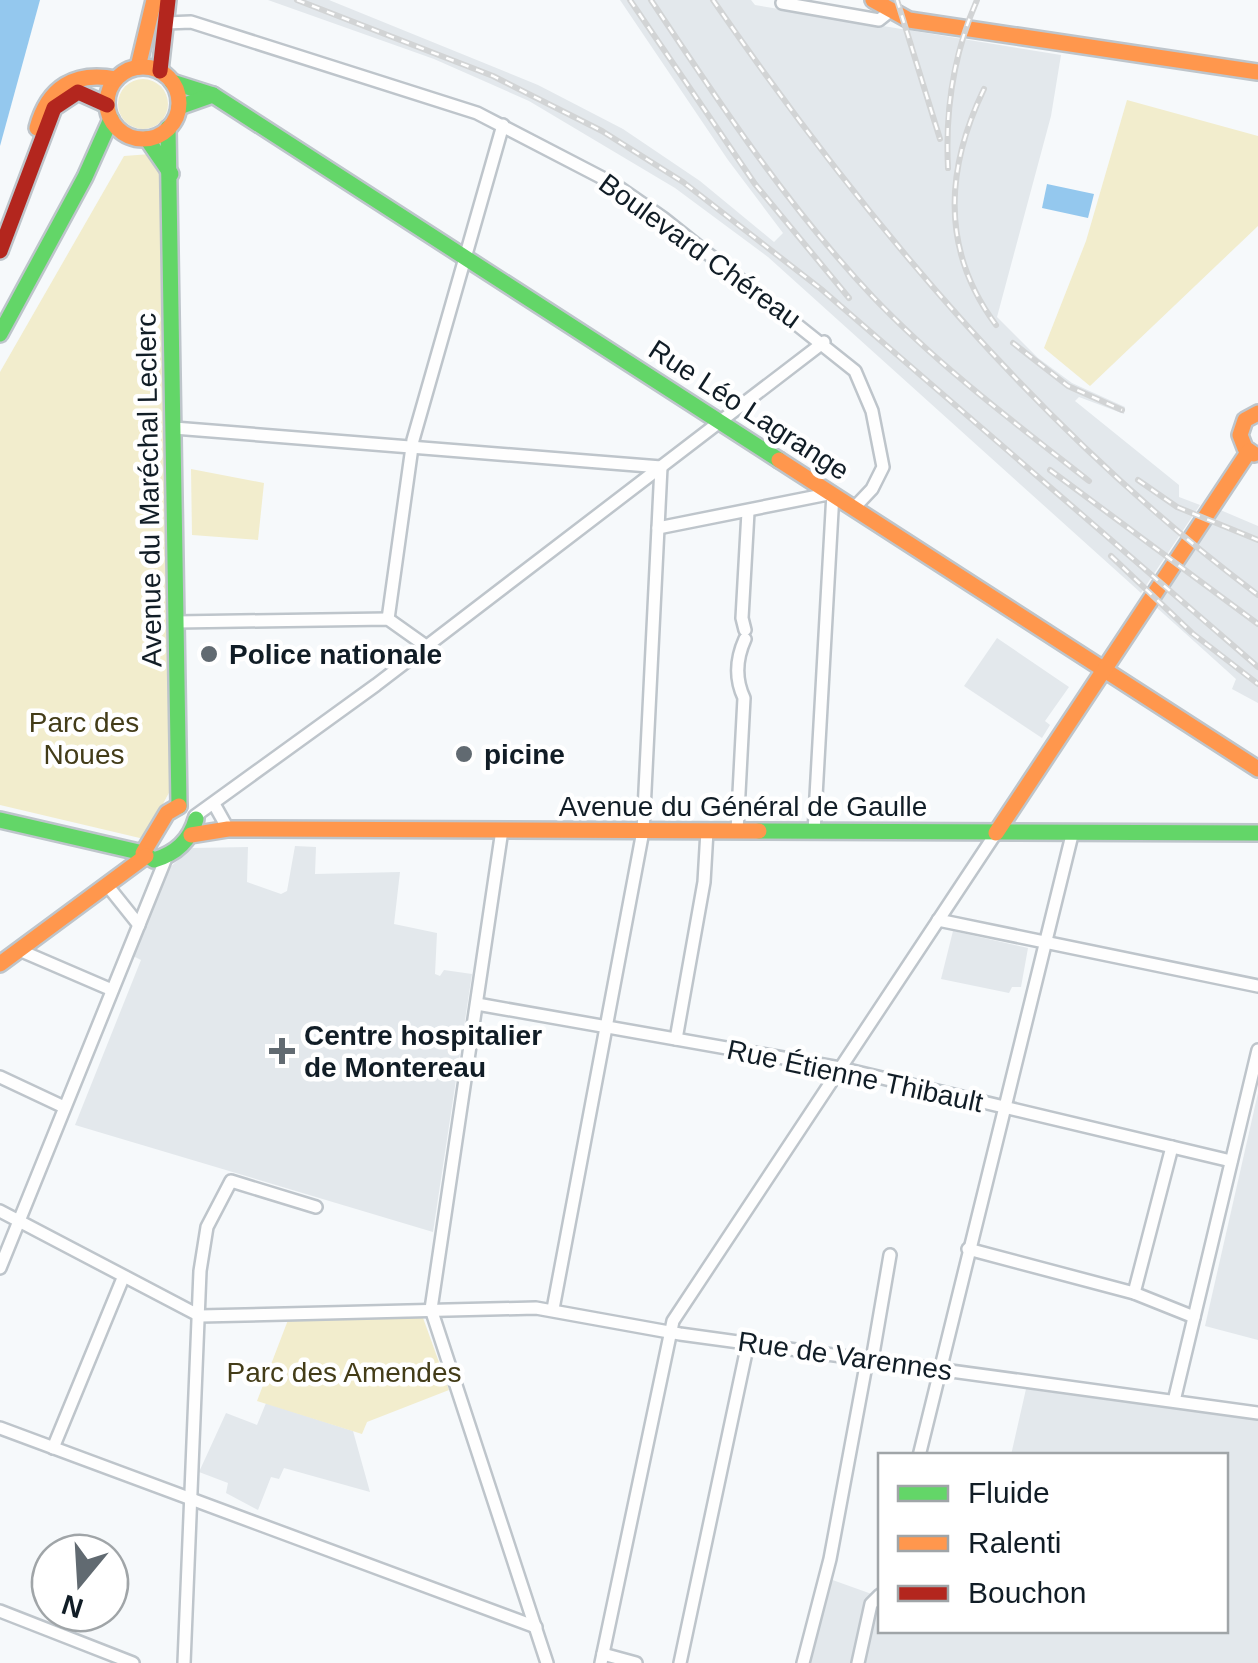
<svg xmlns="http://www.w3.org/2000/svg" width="1258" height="1663" font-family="Arial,sans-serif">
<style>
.built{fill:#e3e8ec}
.green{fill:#f2edcd}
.water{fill:#94c8ee}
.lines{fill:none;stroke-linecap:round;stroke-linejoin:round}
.street-casing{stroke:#bec5cb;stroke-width:16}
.fast-casing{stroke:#bec5cb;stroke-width:20}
.slow-casing{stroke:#bec5cb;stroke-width:20}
.jam-casing{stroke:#bec5cb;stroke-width:20}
.street{stroke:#fefefe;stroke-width:11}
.fast{stroke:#63d668;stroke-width:15}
.slow{stroke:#ff974d;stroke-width:15}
.jam{stroke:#b3261e;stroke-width:15}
.rail-casing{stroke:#d2d4d5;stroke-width:6}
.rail{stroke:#fff;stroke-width:2.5;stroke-dasharray:8;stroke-linecap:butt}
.poi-dot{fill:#616a71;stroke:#fff;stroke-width:4}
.labels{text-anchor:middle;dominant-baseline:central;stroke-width:9;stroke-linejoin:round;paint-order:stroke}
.street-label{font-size:28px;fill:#111d26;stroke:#fff}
.poi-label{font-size:28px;font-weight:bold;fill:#111d26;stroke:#fff;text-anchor:start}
.park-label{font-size:28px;fill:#433c18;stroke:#fff}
</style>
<rect width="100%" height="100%" fill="#f6f9fb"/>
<g class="built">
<polygon points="268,0 329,0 538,85 623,129 700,181 774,242 783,233 728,160 620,0 751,0 755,5 1061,55 1051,116 997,317 1038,358 1072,383 1125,407 1124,414 1079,397 1075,401 1179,485 1179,497 1200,505 1141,593 768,257 675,188 529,101 434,59"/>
<polygon points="1218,509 1258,526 1258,703 1232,689 1236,679 1155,606"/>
<polygon points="997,638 1069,687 1045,721 1050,725 1042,738 964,686"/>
<polygon points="295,846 316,847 315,874 400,872 394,924 437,933 435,974 440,976 444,970 472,974 433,1232 75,1125 141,960 133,956 169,868 192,848 248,847 247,882 281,894 287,891"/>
<polygon points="953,931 1028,948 1021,987 1012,987 1009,993 941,979"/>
<polygon points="1258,1093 1258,1340 1205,1326"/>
<polygon points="1026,1389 1258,1418 1258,1663 810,1663 827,1578 880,1597 880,1630 1226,1630 1226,1456 1011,1455"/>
<polygon points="266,1403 353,1431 370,1492 284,1468 279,1479 271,1477 258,1510 226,1493 228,1483 199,1472 226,1413 257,1425"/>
</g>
<g class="green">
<circle cx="143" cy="104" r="25"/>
<polygon points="1127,100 1258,136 1258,226 1090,386 1044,348 1086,241"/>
<polygon points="164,153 171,789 144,839 0,805 0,372 124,156"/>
<polygon points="191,469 264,483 258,540 192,535"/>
<polygon points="422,1315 449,1390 367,1422 362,1434 257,1401 288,1320"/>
</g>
<g class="water">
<polygon points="0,0 40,0 0,146"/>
<polygon points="1047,184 1094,194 1088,218 1042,208"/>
</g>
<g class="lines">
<g class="street-casing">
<g id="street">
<polyline points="782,3 879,20 889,12"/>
<polyline points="166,23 191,22 477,113 614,184 663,218 855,371 872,411 883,467 872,489 854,508"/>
<polyline points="174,428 661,467 643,831 553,1309"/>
<polyline points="658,528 833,493 814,832"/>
<polyline points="388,619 413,440 503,125"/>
<polyline points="176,622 388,619 426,646"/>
<polyline points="745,630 742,618 748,512"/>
<polyline points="214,804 228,829"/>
<polyline points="195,816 376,685 824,342"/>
<polyline points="502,830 431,1309 547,1663"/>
<path d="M737 831 744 698C735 679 736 659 745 639"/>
<polyline points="107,885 139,925"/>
<polyline points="938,920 1258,986"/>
<polyline points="19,950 112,990"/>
<polyline points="477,1004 840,1068 1231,1161"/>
<polyline points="676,1039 704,882 707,831"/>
<polyline points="0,1077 64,1107"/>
<polyline points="0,1211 200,1316 536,1308 680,1334 1258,1413"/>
<polyline points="968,1249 1134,1293 1194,1317"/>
<polyline points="0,1268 166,858"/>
<polyline points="1134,1293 1172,1147"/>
<polyline points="872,1360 890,1255"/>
<polyline points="1174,1401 1258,1050"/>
<polyline points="0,1428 536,1627"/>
<polyline points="53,1448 123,1278"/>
<polyline points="919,1456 1073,831"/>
<polyline points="0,1611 133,1663"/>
<polyline points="603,1654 636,1663"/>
<polyline points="184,1663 200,1271 207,1227 231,1181 316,1207"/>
<polyline points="601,1663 673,1321 996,833"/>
<polyline points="680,1663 748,1343"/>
<polyline points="803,1663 830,1559 867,1360"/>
<polyline points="858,1663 871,1604 880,1595"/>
</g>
</g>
<g class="fast-casing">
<g id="fast">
<polyline points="172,82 213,95 779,460"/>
<polyline points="179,107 213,95"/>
<polyline points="168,128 179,806"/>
<polyline points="147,139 171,174"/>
<polyline points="0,334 85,177 111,119"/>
<polyline points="0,820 143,853"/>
<polyline points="759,831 1258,833"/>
<path d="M143 853 154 860C175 854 190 841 196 819"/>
</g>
</g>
<g class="slow-casing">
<g id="slow">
<polyline points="873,0 909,20 1258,72"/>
<polyline points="138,67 154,0"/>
<circle cx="143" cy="103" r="36"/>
<path d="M37 128C48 87 75 71 116 79"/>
<polyline points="1254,454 1245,448 1240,435 1245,420 1258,413"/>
<polyline points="779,460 1258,769"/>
<polyline points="996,833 1249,451"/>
<polyline points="191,835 228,829 759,831"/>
<polyline points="143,853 167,813 179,806"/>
<polyline points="0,964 146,856"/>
</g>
</g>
<g class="jam-casing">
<g id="jam">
<polyline points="160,71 168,0"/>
<polyline points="0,251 54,108 78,92 107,105"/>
</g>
</g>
<use href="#street" class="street"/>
<use href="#fast" class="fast"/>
<use href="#slow" class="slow"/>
<use href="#jam" class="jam"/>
<g class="rail-casing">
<g id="rail">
<polyline points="297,0 493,76 602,131 683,182 821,289 1258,667"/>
<polyline points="630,0 755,184 849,298"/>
<path d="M651 0C720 104 788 207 874 298 939 366 1015 423 1089 481"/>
<path d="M713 0C865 221 1042 433 1258 595"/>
<polyline points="897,0 940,139"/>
<path d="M984 89C945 170 941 251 996 325"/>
<path d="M948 168C945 109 953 55 977 0"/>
<polyline points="1013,343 1068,386 1122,410"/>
<polyline points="1050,470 1258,624"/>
<polyline points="1138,480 1177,507 1258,540"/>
<polyline points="1111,556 1192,633 1258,684"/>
</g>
</g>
<use href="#rail" class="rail"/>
</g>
<g class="poi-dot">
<circle cx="209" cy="654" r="10"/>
<circle cx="464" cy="754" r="10"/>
<path d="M277 1036h10v10h10v10h-10v10h-10v-10h-10v-10h10z"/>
</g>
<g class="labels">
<g class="street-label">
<text transform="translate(700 251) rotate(36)">Boulevard Chéreau</text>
<text transform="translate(749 410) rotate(33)">Rue Léo Lagrange</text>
<text transform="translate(149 490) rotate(-91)">Avenue du Maréchal Leclerc</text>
<text x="743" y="806">Avenue du Général de Gaulle</text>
<text transform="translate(855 1076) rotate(12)">Rue Étienne Thibault</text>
<text transform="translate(845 1356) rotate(8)">Rue de Varennes</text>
</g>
<g class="poi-label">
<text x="229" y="654">Police nationale</text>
<text x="484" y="754">picine</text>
<text x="304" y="1035">Centre hospitalier<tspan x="304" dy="32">de Montereau</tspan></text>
</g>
<g class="park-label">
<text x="84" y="722">Parc des<tspan x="84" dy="32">Noues</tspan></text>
<text x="344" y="1372">Parc des Amendes</text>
</g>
</g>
<rect x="878" y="1453" width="350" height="180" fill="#ffffff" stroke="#a0a5a8" stroke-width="2.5"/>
<rect x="898" y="1486" width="50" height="15" fill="#63d668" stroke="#a0a5a8" stroke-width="2.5"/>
<text x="968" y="1503" font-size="30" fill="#111d26">Fluide</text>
<rect x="898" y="1536" width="50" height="15" fill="#ff974d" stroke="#a0a5a8" stroke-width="2.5"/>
<text x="968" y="1553" font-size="30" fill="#111d26">Ralenti</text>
<rect x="898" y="1586" width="50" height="15" fill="#b3261e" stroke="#a0a5a8" stroke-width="2.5"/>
<text x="968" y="1603" font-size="30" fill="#111d26">Bouchon</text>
<g transform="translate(80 1583) rotate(198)"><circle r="48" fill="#ffffff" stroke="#a0a5a8" stroke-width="2.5"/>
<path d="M0-8L18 38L0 25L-18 38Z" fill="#616a71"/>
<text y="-15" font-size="28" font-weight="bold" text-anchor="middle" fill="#111d26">N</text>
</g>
</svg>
